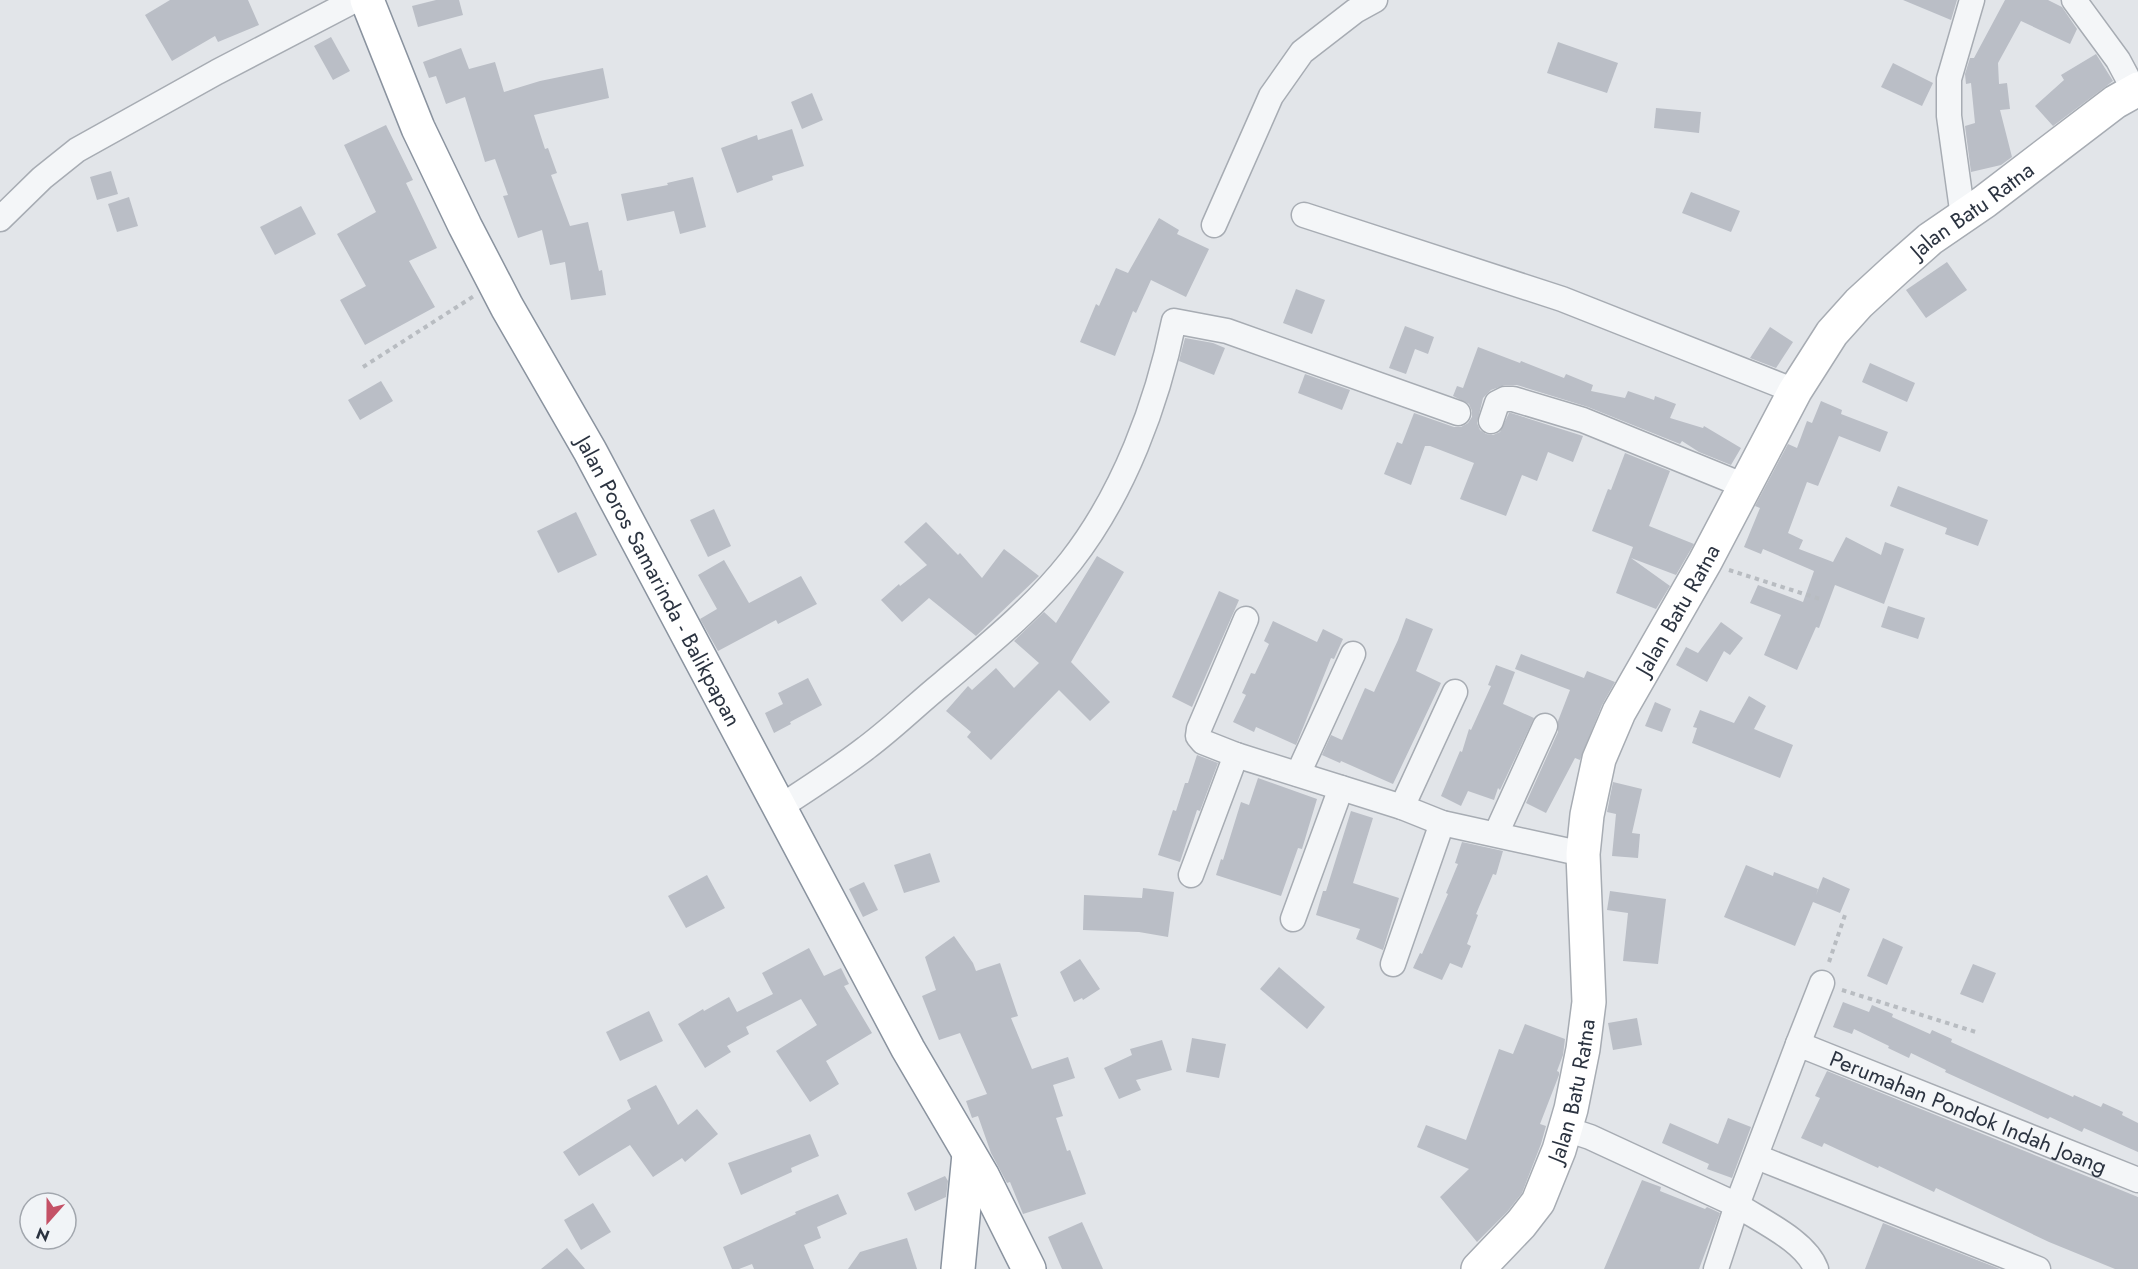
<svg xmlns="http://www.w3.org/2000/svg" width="2138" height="1269" font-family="Jost,sans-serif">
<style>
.building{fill:#babec6}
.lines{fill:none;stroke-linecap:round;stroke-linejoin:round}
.street-casing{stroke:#a7acb3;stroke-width:27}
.secondary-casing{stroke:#a7acb3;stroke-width:36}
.highway-casing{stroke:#8a939f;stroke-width:36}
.path{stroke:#b8bcc1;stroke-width:4;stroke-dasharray:4.5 4.5;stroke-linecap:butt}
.street{stroke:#f4f6f8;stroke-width:24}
.secondary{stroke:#fff;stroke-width:33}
.highway{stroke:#fff;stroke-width:33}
.labels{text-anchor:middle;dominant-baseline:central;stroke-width:6;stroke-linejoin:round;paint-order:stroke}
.street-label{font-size:22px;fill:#2b3340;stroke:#f1f4f7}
</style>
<rect width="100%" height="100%" fill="#e2e5e9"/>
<g class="building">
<polygon points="170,0 248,0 259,25 218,42 215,36 172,61 145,15"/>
<polygon points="436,0 459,0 463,15 418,27 412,6"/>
<polygon points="1903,0 1957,0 1951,20"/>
<polygon points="2005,0 2048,0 2062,7 2077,29 2070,44 2021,21 1998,63 1999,84 2007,83 2010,109 2000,110 2012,157 2001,165 1971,172 1965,126 1975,123 1971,83 1966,84 1965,74 1970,58 1974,58"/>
<polygon points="331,37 350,71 333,80 314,46"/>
<polygon points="1558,42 1618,63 1607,93 1547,73"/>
<polygon points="461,48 469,69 495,62 504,92 540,81 603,68 609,98 534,115 545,149 548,148 557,173 551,175 570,226 588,222 599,271 602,270 606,295 571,300 565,262 550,265 542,230 518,238 503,196 508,195 495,159 485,162 465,97 446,104 436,76 429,78 423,62"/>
<polygon points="2096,54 2113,81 2053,126 2035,106 2064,80 2061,75"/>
<polygon points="1893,63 1933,83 1922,106 1881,87"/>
<polygon points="812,93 823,120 802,129 791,102"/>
<polygon points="1656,108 1701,112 1699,133 1654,128"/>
<polygon points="386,125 413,180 406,183 437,248 409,261 435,307 365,345 340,300 366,286 337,234 376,212 344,145"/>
<polygon points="792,129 804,166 772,176 773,180 737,193 721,148 757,135 758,140"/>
<polygon points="111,171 118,194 97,200 90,177"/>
<polygon points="693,177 706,227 680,234 674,211 627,221 621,194 668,185 667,183"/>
<polygon points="1691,192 1740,211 1731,232 1682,213"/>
<polygon points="129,197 138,226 117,232 108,204"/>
<polygon points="301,206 316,234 275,255 260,227"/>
<polygon points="1159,218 1179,230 1177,234 1209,249 1186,297 1151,280 1136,313 1133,311 1115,356 1080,342 1096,304 1099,306 1116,268 1128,273"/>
<polygon points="1947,262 1967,290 1926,318 1906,290"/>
<polygon points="1296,289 1325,300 1312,334 1283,323"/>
<polygon points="1405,326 1434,337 1428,354 1415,349 1406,374 1389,368"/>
<polygon points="1770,327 1793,342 1776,368 1750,358"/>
<polygon points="1185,338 1213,343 1225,348 1214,375 1179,361"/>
<polygon points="1478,347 1520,363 1521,361 1564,378 1566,374 1593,385 1591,391 1625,398 1628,391 1654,400 1655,396 1676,404 1670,418 1703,428 1704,426 1741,448 1731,465 1699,452 1682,441 1680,444 1588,407 1517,385 1505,385 1491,390 1483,398 1477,423 1480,430 1486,434 1493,435 1500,432 1509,413 1511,413 1583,436 1573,462 1548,452 1537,481 1522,475 1506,516 1460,499 1474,463 1430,446 1425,446 1411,485 1384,474 1397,442 1402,444 1414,413 1454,427 1461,427 1468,423 1472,417 1472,411 1469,404 1453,396 1457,386 1463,388"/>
<polygon points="1870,363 1915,383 1907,402 1862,382"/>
<polygon points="1305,374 1350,390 1342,410 1298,393"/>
<polygon points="381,381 393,401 360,420 348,400"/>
<polygon points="1821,401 1842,410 1841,414 1888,432 1880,452 1839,436 1818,486 1807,482 1788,533 1803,540 1799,549 1833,562 1846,537 1881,555 1885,542 1904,549 1884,604 1835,585 1819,628 1816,627 1797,670 1764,655 1781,615 1750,603 1758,585 1803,602 1814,571 1763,549 1761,554 1744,547 1760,508 1755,506 1788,444 1797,448 1807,421 1812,423"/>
<polygon points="1625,453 1670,471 1649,526 1694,544 1676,575 1631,558 1670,586 1656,609 1616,593 1633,547 1592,531 1608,489 1611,490"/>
<polygon points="1898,486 1988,520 1978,546 1945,534 1947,528 1890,506"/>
<polygon points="714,509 731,546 708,557 690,520"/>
<polygon points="576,512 597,555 558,573 537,531"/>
<polygon points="926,522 958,555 960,553 982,578 1004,549 1039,576 976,636 929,598 902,622 881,600 899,584 900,586 927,565 904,542"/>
<polygon points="1097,556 1124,572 1071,662 1110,702 1090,721 1059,690 991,760 967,737 971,732 946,711 968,686 972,690 996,668 1014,688 1039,663 1014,641 1044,612 1056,623"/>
<polygon points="724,560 749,603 801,576 817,604 778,624 776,620 718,651 700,619 717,609 698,575"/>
<polygon points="1219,591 1239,600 1192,707 1172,697"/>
<polygon points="1888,606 1925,618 1918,639 1881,627"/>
<polygon points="1406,618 1433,629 1416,671 1441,683 1393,784 1341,761 1340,763 1322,755 1331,735 1342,740 1365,688 1374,692 1398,640"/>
<polygon points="1273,621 1317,642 1323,629 1343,639 1334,659 1331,658 1296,745 1256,727 1254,732 1233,722 1246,695 1242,693 1251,673 1255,674 1269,644 1264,641"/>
<polygon points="1721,622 1743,638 1730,655 1724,651 1707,682 1676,665 1686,647 1698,653"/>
<polygon points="1521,654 1584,678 1587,671 1615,682 1602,705 1580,760 1575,758 1546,813 1526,803 1558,732 1558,721 1570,690 1515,669"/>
<polygon points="1496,665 1515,672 1503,704 1534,718 1500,790 1498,788 1494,800 1468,791 1461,806 1441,796 1460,751 1462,752 1469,729 1471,730 1491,686 1488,685"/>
<polygon points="808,678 822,705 790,722 791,724 774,733 765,713 783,704 778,693"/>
<polygon points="1749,696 1766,706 1754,729 1793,745 1780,778 1692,743 1697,728 1693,727 1700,710 1734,723"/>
<polygon points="1655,702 1671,709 1662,732 1645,726"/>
<polygon points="1197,755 1218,763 1200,811 1197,810 1180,862 1158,855 1173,810 1176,811 1185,783 1188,783"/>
<polygon points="1258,778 1317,799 1302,849 1298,848 1281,896 1216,875 1221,859 1223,860 1241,802 1249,805"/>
<polygon points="1613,782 1642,789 1632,833 1640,834 1638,858 1612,856 1616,814 1607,812"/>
<polygon points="1351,811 1373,818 1353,883 1399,898 1383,950 1356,939 1360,929 1316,915 1323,891 1326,891"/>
<polygon points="1462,842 1503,851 1496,875 1493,874 1476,914 1478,915 1467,944 1471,946 1462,968 1450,963 1442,980 1413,968 1420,953 1422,954 1448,894 1446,893 1458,864 1455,863"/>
<polygon points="930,853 940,882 904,893 894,865"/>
<polygon points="1746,865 1773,876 1774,872 1818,889 1816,895 1823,877 1850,889 1840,913 1813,902 1795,946 1724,917"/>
<polygon points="707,875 725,908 686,928 668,896"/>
<polygon points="864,882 878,910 863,917 849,889"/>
<polygon points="1143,888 1174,892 1168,937 1139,932 1083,930 1084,895 1142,898"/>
<polygon points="1610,891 1666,899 1658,964 1623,961 1628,913 1607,910"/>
<polygon points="954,936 973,963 976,971 1000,963 1018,1016 1011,1018 1032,1069 1068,1057 1075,1078 1053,1085 1063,1116 1056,1118 1067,1151 1070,1150 1086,1194 1023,1214 1010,1182 1007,1183 991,1153 978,1116 972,1118 966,1101 987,1094 960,1033 939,1040 922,996 936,990 925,957"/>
<polygon points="1883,938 1903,947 1887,985 1867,976"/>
<polygon points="809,948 824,976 841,968 849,984 844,986 872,1033 826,1061 839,1084 810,1102 776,1051 817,1025 801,999 746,1027 749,1034 727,1046 731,1052 705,1068 678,1024 703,1009 704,1011 729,997 737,1012 773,994 762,973"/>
<polygon points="1080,959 1100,989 1083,1000 1082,998 1074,1002 1060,972"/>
<polygon points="1973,964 1996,973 1983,1003 1960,994"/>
<polygon points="1279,967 1325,1007 1307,1029 1260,989"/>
<polygon points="1843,1002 1869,1012 1872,1005 1893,1014 1892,1017 1930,1034 1932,1030 1952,1039 1951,1042 2073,1097 2074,1095 2101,1107 2103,1103 2123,1112 2122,1115 2138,1123 2138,1152 2084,1128 2082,1132 2050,1117 2048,1119 1945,1072 1946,1070 1911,1053 1909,1058 1888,1048 1889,1046 1854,1029 1852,1034 1833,1027"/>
<polygon points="649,1011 663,1041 620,1061 606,1032"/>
<polygon points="1637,1018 1642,1045 1613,1050 1608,1023"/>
<polygon points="1525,1024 1565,1039 1563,1055 1557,1071 1559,1072 1559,1075 1540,1124 1546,1126 1541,1144 1522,1193 1507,1212 1477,1242 1440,1197 1469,1169 1417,1147 1426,1125 1466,1140 1499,1049 1513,1054"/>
<polygon points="1192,1038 1226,1044 1219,1078 1186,1072"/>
<polygon points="1162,1040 1172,1070 1136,1080 1141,1090 1119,1099 1104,1068 1132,1055 1130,1049"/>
<polygon points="1827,1071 2138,1197 2138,1269 2115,1269 2049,1242 1936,1188 1934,1192 1879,1166 1878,1168 1824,1143 1822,1147 1801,1138 1820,1098 1815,1096"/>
<polygon points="656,1085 678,1125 697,1109 718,1134 685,1162 682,1158 653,1177 630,1145 579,1176 563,1152 631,1109 627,1100"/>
<polygon points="1728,1118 1751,1127 1732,1178 1707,1169 1709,1164 1662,1143 1670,1123 1718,1144"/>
<polygon points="810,1134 819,1156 791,1168 792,1172 741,1195 728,1163"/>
<polygon points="945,1176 948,1181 946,1197 915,1211 907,1193"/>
<polygon points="1642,1180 1661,1187 1660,1191 1705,1209 1707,1207 1720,1213 1699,1269 1604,1269"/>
<polygon points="838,1194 847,1214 817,1227 821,1238 804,1245 814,1269 754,1269 752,1264 739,1269 732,1269 723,1247 796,1214 795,1212"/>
<polygon points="593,1203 611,1232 581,1250 564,1220"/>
<polygon points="1082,1222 1103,1269 1062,1269 1048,1237"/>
<polygon points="1883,1223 2000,1269 1865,1269"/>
<polygon points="907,1238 917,1269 848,1269 860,1252"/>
<polygon points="567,1248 585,1269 541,1269"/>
</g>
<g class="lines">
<g class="street-casing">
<g id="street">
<polyline points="2074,0 2118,60 2134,90"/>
<polyline points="1304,215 1562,299 1795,391"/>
<polyline points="1963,217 1949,116 1949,79 1972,0"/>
<polyline points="0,219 42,178 77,150 217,72 355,0"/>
<polyline points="1214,225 1271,96 1302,52 1355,11 1375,0"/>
<polyline points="1491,421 1497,403 1505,399 1513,399 1583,420 1745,486"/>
<polyline points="1246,619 1199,729 1198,736 1203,742 1236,755 1402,807 1442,823 1583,854"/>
<polyline points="1298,774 1353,654"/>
<path d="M780 807C809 788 839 769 866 748 893 728 917 704 943 683 988 645 1034 608 1071 561 1124 493 1157 404 1174 321L1227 331 1458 413"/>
<polyline points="1402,807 1455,692"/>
<polyline points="1496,834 1545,726"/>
<polyline points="1191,875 1236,755"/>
<polyline points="1293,919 1341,788"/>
<polyline points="1393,964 1442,823"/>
<polyline points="1798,1044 1822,983"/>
<path id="s1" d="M1566 1129 1590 1137 1737 1205 1798 1044 2138 1180"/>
<polyline points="1757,1157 2038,1269"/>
<path d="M1716 1269 1737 1205C1761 1221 1806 1241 1816 1269"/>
</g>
</g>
<g class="secondary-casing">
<g id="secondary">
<path id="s2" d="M1478 1269 1521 1224 1538 1202 1559 1150 1571 1109 1583 1049 1589 1002 1583 854 1587 815 1599 759 1619 712 1705 562 1795 391 1832 333 1859 303 1896 269 1930 239 1984 202 2115 102 2138 89"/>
</g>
</g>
<g class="highway-casing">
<g id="highway">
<path id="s3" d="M367 0 418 128 465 226 507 307 590 451 908 1049 982 1175 1029 1269"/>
<polyline points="958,1269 969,1154"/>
</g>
</g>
<g class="path">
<polyline points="363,367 474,296"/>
<polyline points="1729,570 1823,600"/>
<polyline points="1829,962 1845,915"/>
<polyline points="1842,990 1979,1033"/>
</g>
<use href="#street" class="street"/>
<use href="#secondary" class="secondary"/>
<use href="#highway" class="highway"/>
</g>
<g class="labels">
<g class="street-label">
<text stroke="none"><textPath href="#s2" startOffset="1215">Jalan Batu Ratna</textPath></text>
<text stroke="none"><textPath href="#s3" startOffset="651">Jalan Poros Samarinda - Balikpapan</textPath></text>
<text stroke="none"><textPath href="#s2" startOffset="711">Jalan Batu Ratna</textPath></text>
<text stroke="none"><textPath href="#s2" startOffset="207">Jalan Batu Ratna</textPath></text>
<text stroke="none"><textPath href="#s1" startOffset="543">Perumahan Pondok Indah Joang</textPath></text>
</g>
</g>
<g transform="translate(48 1221) rotate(201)"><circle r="28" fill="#f1f4f7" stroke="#a2a7ae" stroke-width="1.5"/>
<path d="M0-4.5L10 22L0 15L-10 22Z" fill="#c45166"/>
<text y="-9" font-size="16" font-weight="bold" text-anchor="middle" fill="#2b3340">N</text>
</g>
</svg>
